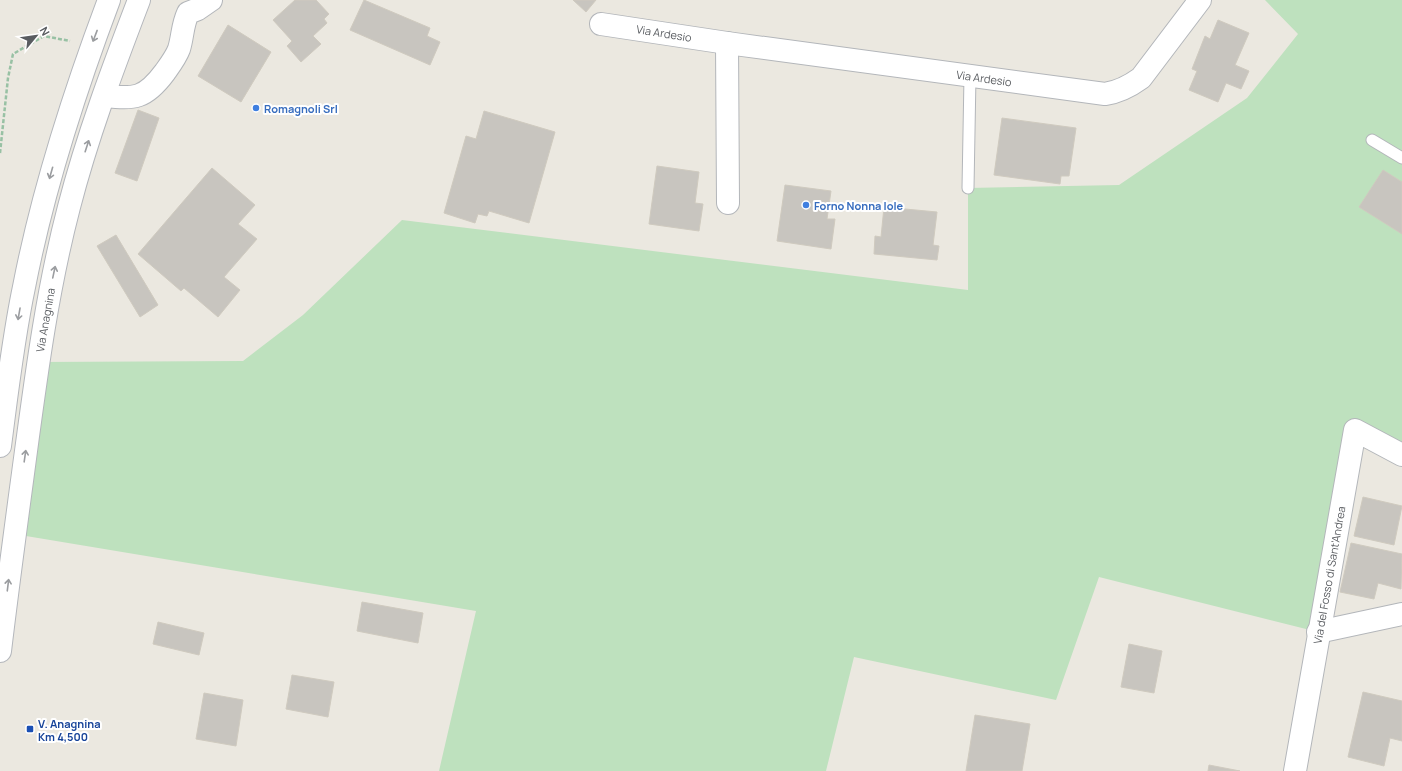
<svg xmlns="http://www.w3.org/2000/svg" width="1402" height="771" font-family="Manrope,sans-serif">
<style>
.green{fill:#bee1be}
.building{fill:#c8c5bf;stroke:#cfcabf}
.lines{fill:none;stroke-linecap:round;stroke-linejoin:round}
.service-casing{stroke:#b3b6ba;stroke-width:13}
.minor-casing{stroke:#b3b6ba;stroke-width:24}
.secondary-casing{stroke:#b4b7bc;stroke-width:24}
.path{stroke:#98c1a4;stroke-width:2.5;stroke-dasharray:4 2;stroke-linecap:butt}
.service{stroke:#fff;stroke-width:11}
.minor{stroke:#fff;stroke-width:22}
.secondary{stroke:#fff;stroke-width:22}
.oneway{stroke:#9b9da0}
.shop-dot{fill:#3f7fe0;stroke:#fff;stroke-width:1.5}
.transit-dot{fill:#1a4fb4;stroke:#fff;stroke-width:1.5}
.labels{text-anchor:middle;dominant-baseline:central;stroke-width:4;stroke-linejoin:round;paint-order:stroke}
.street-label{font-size:11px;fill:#595c60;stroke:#fff}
.shop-label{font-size:11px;font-weight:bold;fill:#366cbe;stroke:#fff;text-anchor:start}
.transit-label{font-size:11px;font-weight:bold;fill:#164399;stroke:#fff;text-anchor:start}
</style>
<rect width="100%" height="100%" fill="#ebe8e0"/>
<polygon class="green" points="1265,0 1402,0 1402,455 1355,431 1318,632 1099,577 1056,700 854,657 826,771 439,771 476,611 14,534 38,362 243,361 303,315 402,220 968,290 968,188 1119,185 1247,98 1298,34"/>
<g class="building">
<polygon points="295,0 316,0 329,14 324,19 327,23 313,36 321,44 301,62 287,46 292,41 273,20"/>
<polygon points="364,0 430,28 427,36 440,42 430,65 350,30"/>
<polygon points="573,0 596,0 586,12"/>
<polygon points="1218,20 1249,33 1235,65 1249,71 1241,89 1226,83 1218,102 1189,90 1197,71 1192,69 1205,36 1210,39"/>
<polygon points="228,25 271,52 241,102 198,76"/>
<polygon points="138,110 159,118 137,181 115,173"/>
<polygon points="484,111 555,132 529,223 489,211 487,216 478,214 475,223 444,213 466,136 476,139"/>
<polygon points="1002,118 1076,128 1069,176 1061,176 1060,184 994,175"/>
<polygon points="657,166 699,172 695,203 703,204 699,231 649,224"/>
<polygon points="212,168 255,205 238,224 257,239 224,277 240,290 218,317 184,288 181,291 138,254"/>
<polygon points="1383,170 1402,182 1402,234 1359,207"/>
<polygon points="785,185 831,191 827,219 835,219 831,249 777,241"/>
<polygon points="884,207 937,212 933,245 939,246 937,260 874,254 875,236 881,237"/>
<polygon points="116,235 158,305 140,317 97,246"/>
<polygon points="1363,497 1402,506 1394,545 1354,536"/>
<polygon points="1351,543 1402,554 1401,589 1378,583 1374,599 1340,592"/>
<polygon points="362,602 423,613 418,643 357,631"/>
<polygon points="158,622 204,633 199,655 153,644"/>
<polygon points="1129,644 1162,651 1154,693 1121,687"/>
<polygon points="292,675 334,682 328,717 286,709"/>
<polygon points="1363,692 1402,701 1402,741 1390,738 1384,766 1348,757"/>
<polygon points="204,693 243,700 236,746 196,739"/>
<polygon points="975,715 1030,724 1022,771 966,771"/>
<polygon points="1209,765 1240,771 1208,771"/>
</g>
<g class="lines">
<g class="service-casing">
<g id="service">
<polyline points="1372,140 1402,158"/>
<polyline points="968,188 970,76"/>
</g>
</g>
<g class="minor-casing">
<g id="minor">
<path d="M601 24 727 43 1105 94C1119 92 1130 86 1141 78L1200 0"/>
<polyline points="727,43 728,203"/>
<path d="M104 96C135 99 145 99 165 72 170 65 176 57 179 49 183 36 182 26 188 13L198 9 211 0"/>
<polyline points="1318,632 1402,614"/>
<polyline points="1295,771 1355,430 1402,455"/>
</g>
</g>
<g class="secondary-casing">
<g id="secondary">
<path d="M0 446C7 392 13 339 24 287 43 189 74 93 109 0"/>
<path d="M0 651C8 584 17 518 26 451 37 369 48 287 69 207 87 137 113 68 139 0"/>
</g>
</g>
<polyline class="path" points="0,153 8,78 13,54 44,36 70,41"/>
<use href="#service" class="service"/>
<use href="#minor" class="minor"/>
<use href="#secondary" class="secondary"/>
</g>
<defs><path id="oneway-shaft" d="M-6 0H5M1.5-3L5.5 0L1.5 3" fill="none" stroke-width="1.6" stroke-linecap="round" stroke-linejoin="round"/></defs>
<g class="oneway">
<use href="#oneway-shaft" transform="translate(95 36) rotate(111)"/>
<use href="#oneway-shaft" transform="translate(87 146) rotate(-72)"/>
<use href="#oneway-shaft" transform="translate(51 173) rotate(106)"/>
<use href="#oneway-shaft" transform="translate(54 272) rotate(-78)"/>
<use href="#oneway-shaft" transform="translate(19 314) rotate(100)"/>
<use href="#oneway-shaft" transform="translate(25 456) rotate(-82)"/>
<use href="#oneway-shaft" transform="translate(8 585) rotate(-83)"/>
</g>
<g class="shop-dot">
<circle cx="256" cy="108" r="4"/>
<circle cx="806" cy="205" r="4"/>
</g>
<rect class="transit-dot" x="26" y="725" width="8" height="8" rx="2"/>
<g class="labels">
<g class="street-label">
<text transform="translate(664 33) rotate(9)">Via Ardesio</text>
<text transform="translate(984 78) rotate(8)">Via Ardesio</text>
<text transform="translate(45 320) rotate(-80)">Via Anagnina</text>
<text transform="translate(1329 575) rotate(-80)">Via del Fosso di Sant'Andrea</text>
</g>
<g class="shop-label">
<text x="264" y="108">Romagnoli Srl</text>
<text x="814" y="205">Forno Nonna Iole</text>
</g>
<g class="transit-label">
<text x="38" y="723">V. Anagnina<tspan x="38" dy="13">Km 4,500</tspan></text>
</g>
</g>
<g transform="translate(36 36) rotate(61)" stroke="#ffffff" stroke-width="3" paint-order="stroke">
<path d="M0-3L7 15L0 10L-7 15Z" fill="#595c60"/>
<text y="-6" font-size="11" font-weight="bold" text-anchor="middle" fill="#595c60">N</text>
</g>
</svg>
